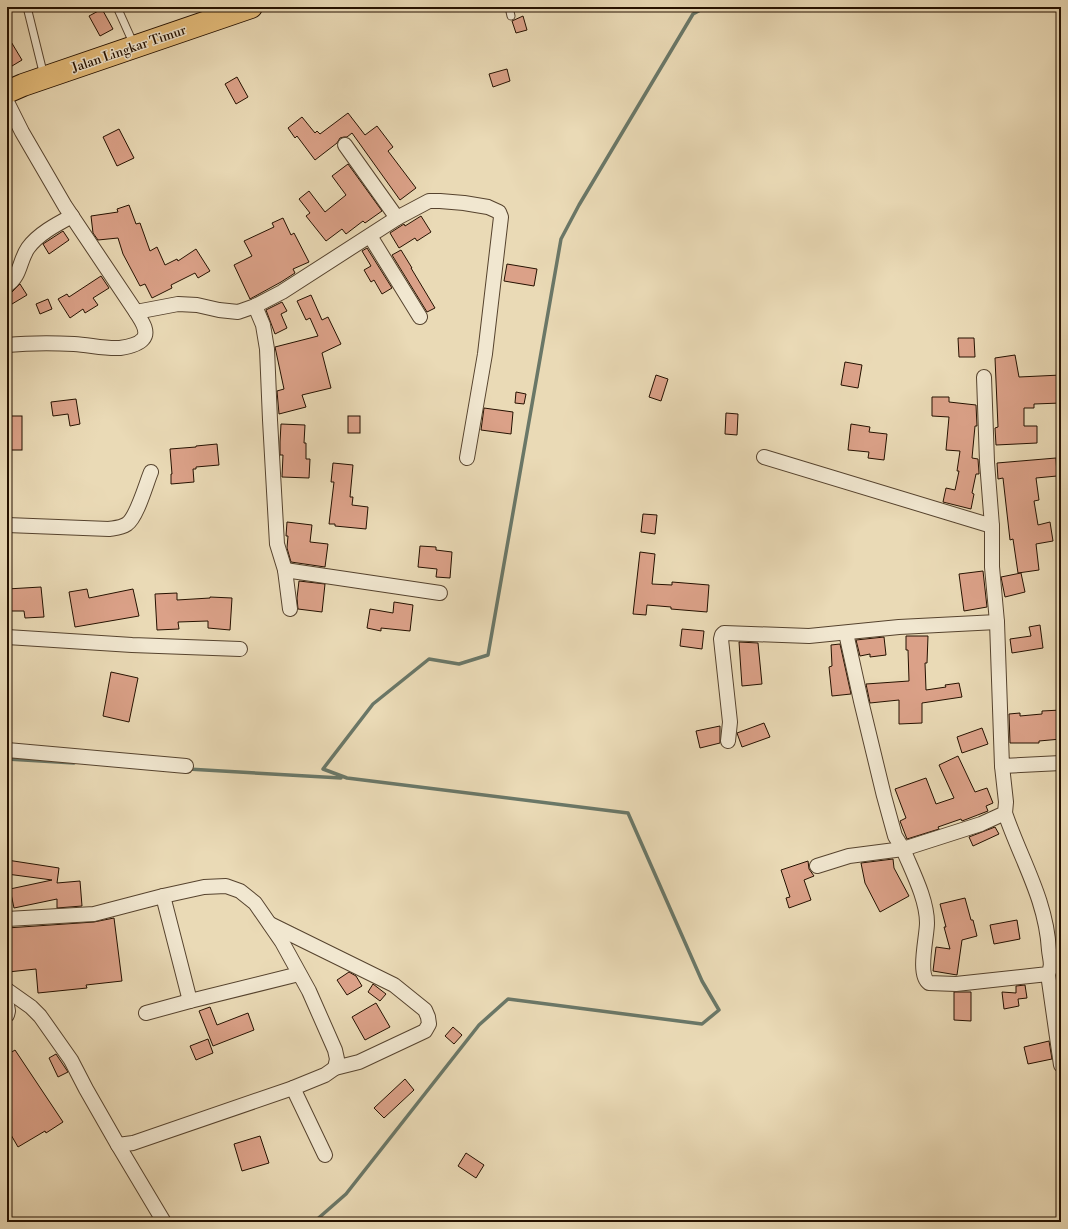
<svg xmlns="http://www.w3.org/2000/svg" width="1068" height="1229" font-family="'Libre Bodoni',serif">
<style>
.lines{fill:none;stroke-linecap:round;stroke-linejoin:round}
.stream{stroke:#6a7767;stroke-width:3.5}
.building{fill:#dba188;stroke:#251100}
.lane-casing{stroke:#56432e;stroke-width:9}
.street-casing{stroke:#56432e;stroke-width:16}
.highway-casing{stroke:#251100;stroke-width:24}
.lane{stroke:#f1e7d0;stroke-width:7}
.street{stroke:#f1e7d0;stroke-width:14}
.highway{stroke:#e5bd7b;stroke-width:22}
.labels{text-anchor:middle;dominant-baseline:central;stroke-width:3;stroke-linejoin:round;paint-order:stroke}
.street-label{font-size:13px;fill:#251100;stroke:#f1e7d0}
</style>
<rect width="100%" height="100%" fill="#eadab6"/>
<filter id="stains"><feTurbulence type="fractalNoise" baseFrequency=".005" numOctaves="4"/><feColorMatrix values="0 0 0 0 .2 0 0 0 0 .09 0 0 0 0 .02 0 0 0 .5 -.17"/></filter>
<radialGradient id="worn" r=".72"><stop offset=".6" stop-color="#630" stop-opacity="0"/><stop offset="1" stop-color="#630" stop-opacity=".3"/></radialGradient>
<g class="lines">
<g class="stream">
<polyline points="7,759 74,763"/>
<polyline points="188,769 341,778"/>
<polyline points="314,1222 346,1194 479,1025 508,999 702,1024 719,1010 702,981 628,813 347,778 323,769 373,704 429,659 459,664 488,655 561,239 579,205 693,14 706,7"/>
</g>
</g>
<g class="building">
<polygon points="102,9 113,29 100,36 89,16"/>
<polygon points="523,16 527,30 516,33 512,21"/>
<polygon points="7,35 22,60 7,69"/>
<polygon points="507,69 510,81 493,87 489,74"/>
<polygon points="237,77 248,97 236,104 225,84"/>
<polygon points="348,113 365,135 377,126 393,147 388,151 416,188 400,200 352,133 347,137 344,137 340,138 337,143 315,160 297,136 295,138 288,128 302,117 315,133 317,131 320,134"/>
<polygon points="119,129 134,158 117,166 103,137"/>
<polygon points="348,164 382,211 365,223 363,221 346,234 342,229 326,241 306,216 310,213 299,199 309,191 325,212 346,195 332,176"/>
<polygon points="129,205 136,224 140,223 150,251 157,247 165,265 177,259 178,261 196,249 210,271 198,278 195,273 171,285 172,288 152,298 145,284 140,286 123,254 118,238 98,240 93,233 91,216 118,212 117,209"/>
<polygon points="421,216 431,232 417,241 415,238 399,248 390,233 404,224 405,226"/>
<polygon points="283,218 291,235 294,233 309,262 293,269 295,273 281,282 250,299 234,265 252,256 244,241 274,227 272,223"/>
<polygon points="63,231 69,240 49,254 43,244"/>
<polygon points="367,248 392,288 382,294 374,280 371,282 364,270 371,266 362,251"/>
<polygon points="401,250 412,268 411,268 435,308 427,312 392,255"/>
<polygon points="507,264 537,269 534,286 504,281"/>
<polygon points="101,276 109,288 93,298 98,305 85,313 83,309 70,318 58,299 67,294 69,297"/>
<polygon points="20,284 27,295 7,307 7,293 12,292"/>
<polygon points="311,295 322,320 328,317 341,344 322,353 331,388 302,395 306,407 279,414 277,391 284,389 275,347 318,336 310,318 306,320 297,301"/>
<polygon points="48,299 52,309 40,314 36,304"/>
<polygon points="282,302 287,311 281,314 287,328 275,334 266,310"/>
<polygon points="958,338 974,338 975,357 959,357"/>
<polygon points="1015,355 1019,377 1061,375 1061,403 1034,404 1034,408 1024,408 1024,426 1037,426 1037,443 996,445 995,428 998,427 995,358"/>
<polygon points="845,362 862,365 858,388 841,385"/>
<polygon points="656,375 668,379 661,401 649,397"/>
<polygon points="516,392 526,394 524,404 515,403"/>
<polygon points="932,397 949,397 949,402 976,405 977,426 975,426 972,458 978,459 979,473 979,474 976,474 972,493 974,494 971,509 943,502 946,488 955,490 959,471 957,471 960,451 946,450 949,417 932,416"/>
<polygon points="76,399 80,424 70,426 68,414 53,416 51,402"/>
<polygon points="484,408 513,412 511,434 481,430"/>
<polygon points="726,413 738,414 737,435 725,434"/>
<rect x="7" y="416" width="15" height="34"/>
<rect x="348" y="416" width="12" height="17"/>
<polygon points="281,424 305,425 304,443 306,443 306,459 310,459 309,478 282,477 283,455 280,455 280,442"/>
<polygon points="851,424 870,427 869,432 887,434 884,460 868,458 869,452 848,450"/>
<polygon points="217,444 219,465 196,467 196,469 193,469 194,482 171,484 171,474 172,474 170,449 196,447 196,446"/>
<polygon points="1056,458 1057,476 1036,478 1039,500 1034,501 1038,525 1050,522 1053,541 1036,544 1039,570 1018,573 1013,539 1010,540 1003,478 998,479 997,463"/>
<polygon points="333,463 353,465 350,497 353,497 352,505 368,507 366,529 335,526 335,524 329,524 334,482 331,482"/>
<polygon points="643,514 657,515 655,534 641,532"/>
<polygon points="287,522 312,525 310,542 328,544 325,567 291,562 287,548 288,536 286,536"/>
<polygon points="420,546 436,547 436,550 452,552 450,578 436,577 437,569 418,567"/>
<polygon points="640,552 655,554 652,584 672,585 672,582 709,585 707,612 671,609 671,607 647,605 646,615 633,614"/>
<polygon points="983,571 987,607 964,611 959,574"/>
<polygon points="1021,573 1025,592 1005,597 1001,577"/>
<polygon points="299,581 325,584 322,612 298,609 297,598"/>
<polygon points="41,587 44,617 25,618 24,611 7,611 7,589"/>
<polygon points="87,589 89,598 133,589 139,616 75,627 69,592"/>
<polygon points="177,593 177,600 210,598 210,597 232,598 230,630 208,628 208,621 178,622 179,629 157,630 155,594"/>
<polygon points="394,602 413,605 410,631 381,628 381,631 367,628 370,609 393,613"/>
<polygon points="1040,625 1043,648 1012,653 1010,639 1031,636 1029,627"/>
<polygon points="682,629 704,631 702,649 680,646"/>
<polygon points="906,636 928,636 927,663 925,663 926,690 946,687 945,685 959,683 962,697 922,703 922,723 899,724 899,700 870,703 866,684 909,681 908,650 906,650"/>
<polygon points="884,637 886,655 870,657 870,654 860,656 856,640"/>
<polygon points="739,642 758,643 762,684 742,686"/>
<polygon points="840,644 851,694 832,696 829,667 832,666 831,645"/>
<polygon points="111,672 138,678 129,722 103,716"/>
<polygon points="1061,710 1061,739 1039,741 1039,743 1010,743 1009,714 1020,713 1020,716 1042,714 1042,711"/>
<polygon points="764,723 770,737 742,747 737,733"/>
<polygon points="720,726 720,743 700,748 696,731"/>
<polygon points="982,728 988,744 962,753 957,737"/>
<polygon points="958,756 975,792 987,788 993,803 986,806 988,811 962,821 961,819 938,827 939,829 907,839 900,821 906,818 895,789 926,778 936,804 954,798 939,765"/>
<polygon points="995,827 999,834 973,846 969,837"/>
<polygon points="893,859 894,868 909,896 880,912 865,883 861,863"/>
<polygon points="7,860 59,868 57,883 80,881 82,906 57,908 57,899 14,908 10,889 52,880 7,874"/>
<polygon points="808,861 809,869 814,876 804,880 811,900 789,908 786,898 790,897 781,870"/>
<polygon points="965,898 971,920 973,920 977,936 962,940 957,975 933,971 936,947 950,949 944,927 946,927 940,904"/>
<polygon points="114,918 122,981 86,985 87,988 38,993 36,969 8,972 7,928 94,922"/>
<polygon points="1017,920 1020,939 994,944 990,925"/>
<polygon points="349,972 356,976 362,986 347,995 337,980"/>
<polygon points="373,984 386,994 380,1001 368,992"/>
<polygon points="1025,985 1027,998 1018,999 1019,1006 1004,1009 1002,992 1016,993 1016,986"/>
<polygon points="954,992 971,992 971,1021 954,1020"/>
<polygon points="376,1003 390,1027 365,1040 352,1017"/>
<polygon points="210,1007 217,1025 248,1013 254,1030 213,1046 199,1011"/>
<polygon points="453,1027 462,1035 454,1044 445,1036"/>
<polygon points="208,1039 213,1053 196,1060 190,1046"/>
<polygon points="1049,1041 1052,1059 1028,1064 1024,1047"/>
<polygon points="15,1050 63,1122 46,1133 45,1131 18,1147 7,1128 7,1055"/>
<polygon points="56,1054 68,1072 58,1077 49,1058"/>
<polygon points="405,1079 414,1090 384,1118 374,1108"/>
<polygon points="260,1136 269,1163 242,1171 234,1144"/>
<polygon points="466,1153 484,1165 476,1178 458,1166"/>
</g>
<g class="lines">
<g class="lane-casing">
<g id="lane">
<polyline points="27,7 44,76"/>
<polyline points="117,7 134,45"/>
<polyline points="509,7 511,16"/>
</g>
</g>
<g class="street-casing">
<g id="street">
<path d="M7 102 22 132 65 206 136 312C140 319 150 331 143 339 138 345 127 347 120 348 105 349 90 345 74 344 52 343 29 343 7 345"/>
<polyline points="345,145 397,218"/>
<polyline points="370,236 420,317"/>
<path d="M7 285C21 276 19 261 28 248 38 234 57 224 72 216"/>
<polyline points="255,306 263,325 267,349 270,420 277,544 285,570 290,609"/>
<polyline points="136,312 178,304 197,305 219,310 238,312 255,306 282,292 397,218 429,201 440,201 464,203 488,207 499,212 501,217 485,354 467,458"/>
<polyline points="984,377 987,462 992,526 992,567 997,622 1002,766 1061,763"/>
<polyline points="764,457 992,526"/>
<path d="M7 525 109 529C115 528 121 528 127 524 137 517 146 484 151 472"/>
<polyline points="285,570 440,593"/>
<polyline points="7,637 132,645 240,649"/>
<polyline points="728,741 730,722 721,639 722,635 724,633 809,636 899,627 997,622"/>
<polyline points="7,750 186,766"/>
<path d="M1002 766 1006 802 1005 813 981 824 903 849C912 871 927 899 927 923 927 937 917 975 929 983L956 984 1048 974C1053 965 1050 960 1049 950 1046 899 1021 860 1005 813"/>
<polyline points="817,866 849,856 903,849 895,836 884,796 861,701 846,633"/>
<polyline points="163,896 190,1001"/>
<polyline points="7,919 94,914 163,896 204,887 226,886 240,891 255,903 282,942 309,991 335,1050 337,1059 335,1068"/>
<polyline points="1048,974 1061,1065"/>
<polyline points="7,990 31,1007 40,1016 71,1060 86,1089 118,1145 133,1143 293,1088 325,1075 335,1068 359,1062 425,1031 429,1024 428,1017 425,1010 394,985 270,924"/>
<polyline points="7,1005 8,1011 7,1015"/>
<polyline points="146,1013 190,1001 299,974"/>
<polyline points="293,1088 325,1155"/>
<polyline points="118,1145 164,1222"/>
</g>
</g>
<g class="highway-casing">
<polyline id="highway" points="7,92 23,85 251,7"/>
</g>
<use href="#lane" class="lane"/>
<use href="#street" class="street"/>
<use href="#highway" class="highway"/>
</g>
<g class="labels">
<g class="street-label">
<text transform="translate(129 49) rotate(-19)">Jalan Lingkar Timur</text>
</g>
</g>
<rect width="1068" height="1229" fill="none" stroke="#eadab6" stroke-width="24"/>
<rect x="8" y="8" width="1052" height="1213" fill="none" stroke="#251100" stroke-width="2"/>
<rect x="12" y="12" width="1044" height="1205" fill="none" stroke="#251100"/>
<rect width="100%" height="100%" filter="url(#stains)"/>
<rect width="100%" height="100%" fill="url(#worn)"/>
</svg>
